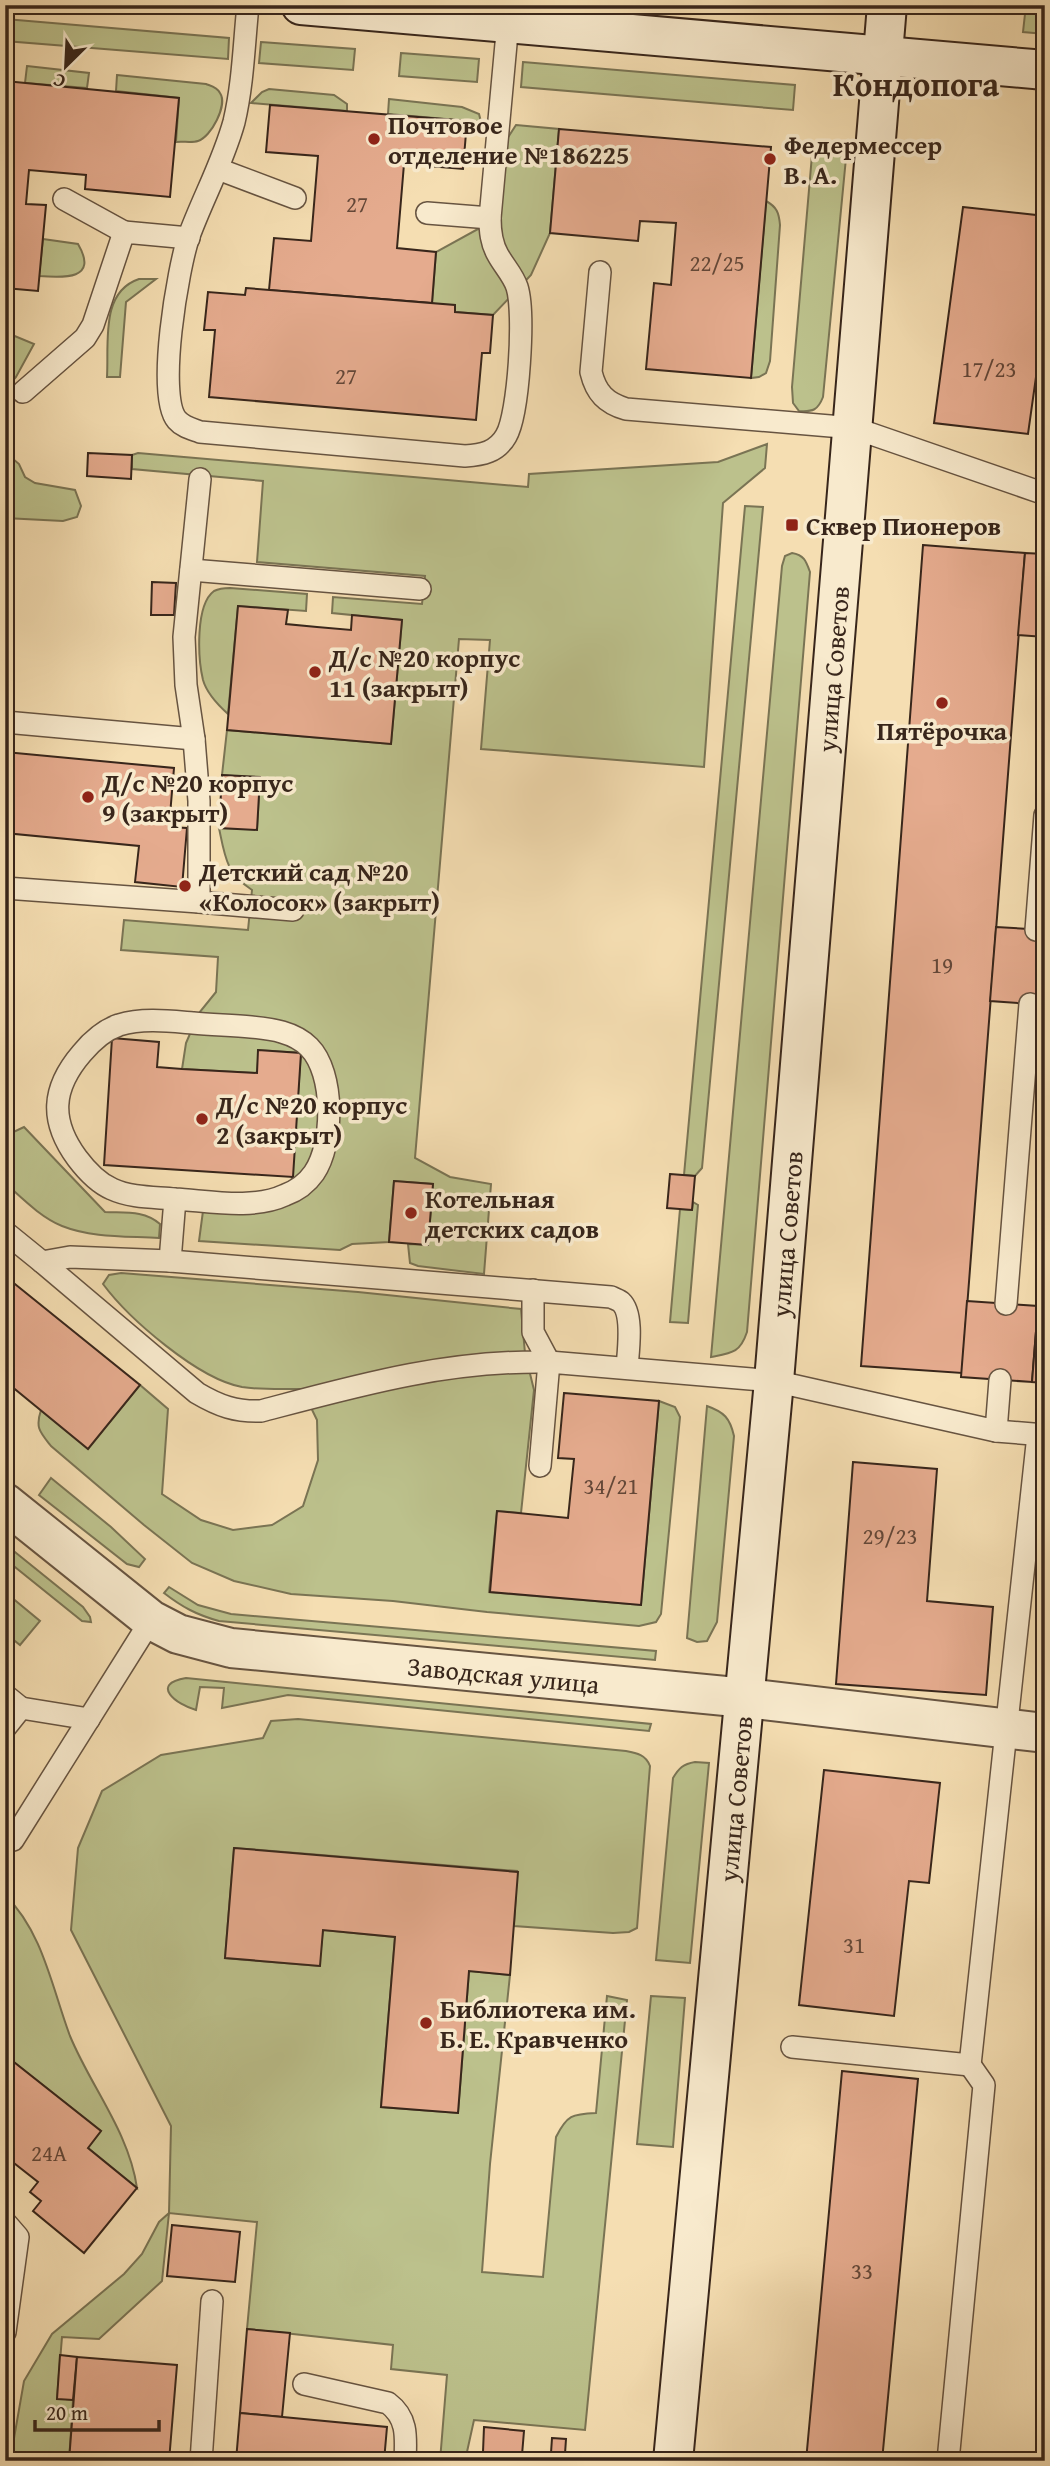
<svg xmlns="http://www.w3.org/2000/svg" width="1050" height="2466" font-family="'Gentium Book Plus',serif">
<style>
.green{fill:#bcc18c;stroke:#7a7454;stroke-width:2}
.building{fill:#e5ab8e;stroke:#38261b;stroke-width:2}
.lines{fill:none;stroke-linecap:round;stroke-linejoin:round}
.lane-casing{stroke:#675441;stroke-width:24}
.street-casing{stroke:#675441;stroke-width:42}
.secondary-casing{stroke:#38261b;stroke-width:42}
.lane{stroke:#f8eacd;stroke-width:21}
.street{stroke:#f8eacd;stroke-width:38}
.secondary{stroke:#f8eacd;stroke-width:38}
.poi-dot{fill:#8f2418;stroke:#f8eacd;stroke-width:2.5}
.labels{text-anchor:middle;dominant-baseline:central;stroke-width:7;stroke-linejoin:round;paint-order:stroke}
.number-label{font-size:23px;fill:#634738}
.poi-label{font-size:26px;font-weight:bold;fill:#38261b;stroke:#f8eacd;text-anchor:start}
.street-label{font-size:26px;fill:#38261b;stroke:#f8eacd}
.district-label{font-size:33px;font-weight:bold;fill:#38261b;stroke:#f8eacd}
</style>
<rect width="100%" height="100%" fill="#f5deb2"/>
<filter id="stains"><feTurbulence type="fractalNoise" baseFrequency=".00286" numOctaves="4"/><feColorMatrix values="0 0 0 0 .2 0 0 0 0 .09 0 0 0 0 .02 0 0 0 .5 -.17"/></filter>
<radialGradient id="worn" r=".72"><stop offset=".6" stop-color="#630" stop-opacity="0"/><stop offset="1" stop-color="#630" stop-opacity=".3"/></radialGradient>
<g class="green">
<polygon points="1026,5 1045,5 1045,34 1023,32"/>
<polygon points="5,19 229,38 228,59 5,41"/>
<polygon points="261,42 355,49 353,70 259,63"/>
<polygon points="401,53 479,59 477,82 399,76"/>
<polygon points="523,62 795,85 793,110 521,87"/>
<polygon points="27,66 89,73 87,88 25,83"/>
<path d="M117 75 206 84C211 86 217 87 220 93 228 105 211 137 198 141 192 143 182 141 176 142L179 98 116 91Z"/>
<polygon points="269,89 334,95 347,104 347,111 251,103 262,92"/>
<polygon points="389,99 462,107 479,114 481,122 388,114"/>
<polygon points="516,125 559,129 550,233 531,275 493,315 455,312 432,303 436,252 498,218 507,139"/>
<path d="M825 143 842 148 846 158 823 397C818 410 813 412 799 411L793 403 792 387 812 155 815 147Z"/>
<path d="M766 201C777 207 779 213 780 225L770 361 766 373 759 377 751 378Z"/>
<path d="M43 239 78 244C99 280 64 278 39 276Z"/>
<path d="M139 279H156L126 302 120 377H107C109 343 100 292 139 279Z"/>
<polygon points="5,332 34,344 16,377 5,390"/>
<path d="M767 444 765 468 723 503 704 767 481 749 490 640 459 639 415 1158 450 1177 491 1184 484 1274 418 1266 410 1263 408 1244 428 1245 433 1184 394 1181 389 1242 352 1244 340 1250 199 1241 203 1211 290 1203 301 1053 259 1050 257 1073 182 1069 186 1043 199 1013 216 992 218 957 121 950 124 920 248 930 252 890C226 873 225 857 219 828L257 829 260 778 222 775 227 730 391 744 402 620 332 613 333 597 422 604 425 576 257 562 263 481 132 469V455L138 453 528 487 529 474 718 462Z"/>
<polygon points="5,452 19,464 25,477 35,483 75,490 81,506 77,517 63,521 5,518"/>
<polygon points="745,506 763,507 702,1168 695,1176 684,1175"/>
<path d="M792 553C804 555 806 561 810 572L747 1332C740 1353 732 1353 711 1357L782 566 785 556Z"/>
<path d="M230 588 307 594 306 611 238 606 228 714C218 705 207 694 203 680 198 659 195 605 214 591 218 589 225 588 230 588Z"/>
<polygon points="5,901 14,901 12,931 5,932"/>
<path d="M24 1127 105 1212C125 1213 144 1210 160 1224L159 1238C127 1236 92 1238 62 1226 40 1217 22 1198 5 1183V1136Z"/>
<polygon points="693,1202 698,1205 688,1323 670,1322 680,1209 692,1210"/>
<path d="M121 1273 358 1292 521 1309 525 1353 534 1390 521 1513 497 1511 489 1592 641 1605 659 1401 675 1407 680 1417 661 1614 656 1622 639 1626 487 1612 393 1601 291 1594 234 1581 192 1563 144 1525 51 1446C40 1432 35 1428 41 1410L88 1448 140 1385 168 1409 162 1494 201 1520 233 1530 272 1525 303 1506 318 1460 317 1420 302 1389C282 1389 261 1390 242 1387 198 1379 129 1319 103 1284L109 1275Z"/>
<path d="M707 1406C724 1412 730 1418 734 1436L717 1622 707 1641 697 1642 687 1638Z"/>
<polygon points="51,1478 111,1527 145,1559 139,1567 127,1564 39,1495"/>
<polygon points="5,1544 83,1607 90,1617 91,1622 82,1621 5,1559"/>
<path d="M169 1587 198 1605 231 1614 656 1651 655 1660 219 1621C197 1615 182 1607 164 1593Z"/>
<polygon points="5,1592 40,1621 20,1645 5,1633"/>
<path d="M186 1678 651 1724 649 1731 288 1695 222 1708 224 1688 200 1687 196 1710C177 1705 149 1684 186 1678Z"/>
<path d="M298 1719 626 1751C637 1753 646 1755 650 1766L637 1928 629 1932 613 1933 514 1926 517 1871 234 1848 225 1958 319 1966 323 1930 395 1937 381 2107 458 2113 469 1971 510 1975 490 2164 482 2272 543 2277 556 2137C567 2115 572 2114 596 2113L607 1996 627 2000 585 2430 474 2420 465 2461H440L447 2375 391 2369 393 2345 247 2329 257 2222 169 2213 162 2281 99 2339 62 2337 57 2398 73 2400 69 2461H10L24 2381 52 2334 124 2274 142 2254 159 2222 169 2213 171 2126 71 1930 78 1848 102 1791 161 1755 263 1738 271 1721Z"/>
<path d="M695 1762 709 1763 690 1963 656 1960 673 1778C679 1768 683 1764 695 1762Z"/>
<path d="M5 1895C43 1932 52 1988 70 2036 91 2087 129 2132 137 2188L88 2148 101 2131 5 2055Z"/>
<polygon points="651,1996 685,1998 673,2147 637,2144"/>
</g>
<g class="building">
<polygon points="5,81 179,98 170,197 85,189 86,175 29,170 26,204 46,205 38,291 5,288"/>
<polygon points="270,105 467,121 463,169 404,164 397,248 436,252 432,303 269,290 274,238 311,241 318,156 266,152"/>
<polygon points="559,129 771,147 751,378 646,369 654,283 671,285 676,223 640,221 638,241 550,233"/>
<polygon points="963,207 1045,216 1045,313 1028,434 934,423"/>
<polygon points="246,288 455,305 455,312 493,315 490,353 482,353 476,420 209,397 215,330 204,330 208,292 245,295"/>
<polygon points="88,453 132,455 131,479 87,476"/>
<polygon points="923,545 1025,553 962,1373 861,1366"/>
<polygon points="1025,553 1045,554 1045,637 1018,635"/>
<polygon points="152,582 176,583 174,615 151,615"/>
<polygon points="238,606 288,610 286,624 317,627 351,630 352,615 402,620 391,744 227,730"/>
<polygon points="5,752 174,768 169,827 187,828 182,887 135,882 139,846 5,833"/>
<polygon points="222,775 260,777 257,830 219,828"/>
<polygon points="996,927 1045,930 1045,1005 990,1001"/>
<polygon points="112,1038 159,1042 157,1067 182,1069 257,1073 258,1050 301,1053 293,1177 104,1165"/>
<polygon points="670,1174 695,1176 692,1210 667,1208"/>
<polygon points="394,1181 433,1184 428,1245 389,1242"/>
<polygon points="5,1276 140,1385 88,1449 5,1381"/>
<polygon points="967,1301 1038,1306 1032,1382 961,1377"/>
<polygon points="1038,1306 1045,1306 1045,1383 1032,1382"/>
<polygon points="564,1393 659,1401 641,1605 490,1592 497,1511 568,1518 574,1459 558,1458"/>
<polygon points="853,1462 937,1469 927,1601 993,1607 986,1695 836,1684"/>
<polygon points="824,1770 940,1783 929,1883 909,1881 894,2016 799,2005"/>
<polygon points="234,1848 518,1872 510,1975 469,1971 458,2113 381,2107 395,1937 323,1930 320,1966 225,1958"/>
<polygon points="5,2055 101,2131 88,2148 137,2188 84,2253 33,2211 41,2201 30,2192 38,2182 5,2156"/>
<polygon points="842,2071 918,2079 882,2461 806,2461"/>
<polygon points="172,2225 240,2232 235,2282 167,2276"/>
<polygon points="247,2329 290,2333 282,2417 240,2413"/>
<polygon points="60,2355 77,2357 73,2400 57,2399"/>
<polygon points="77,2357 177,2365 169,2461 69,2461"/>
<polygon points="240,2413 387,2427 384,2461 236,2461"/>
<polygon points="484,2427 524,2431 522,2455 483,2452"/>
<polygon points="552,2438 566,2439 565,2454 551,2453"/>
</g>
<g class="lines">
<g class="lane-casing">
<g id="lane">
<path d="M248 5C244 44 243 84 234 122 223 162 203 198 189 236 178 267 156 396 177 420 183 427 192 429 200 432L465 456C482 455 497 452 506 436 519 414 525 312 517 287 513 275 504 266 498 255 491 243 490 231 490 218L508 22"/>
<polyline points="218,169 295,198"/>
<polyline points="64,199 124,232"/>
<polyline points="427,213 490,218"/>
<path d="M600 272 591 372C596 393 606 403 626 409L854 428 1045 494"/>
<polyline points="23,392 85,338 93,325 124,232 189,238"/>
<polyline points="191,570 420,589"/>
<polyline points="5,722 194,739 186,685 184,637 200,479"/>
<polyline points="5,888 199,902 199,801 194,739"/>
<polyline points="199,902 293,910"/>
<polyline points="1036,930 1045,815"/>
<path d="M5 1232 42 1262 70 1257 170 1261 611 1297C615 1299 619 1300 621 1302 634 1314 628 1352 627 1368"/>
<path d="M170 1261 175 1199C155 1197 131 1198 112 1189 98 1183 86 1170 77 1158 50 1121 51 1089 82 1053 92 1041 104 1030 119 1025 143 1018 168 1021 193 1023 212 1025 232 1025 251 1027 272 1029 294 1032 309 1047 335 1073 334 1144 314 1173 307 1183 296 1191 285 1195 253 1210 209 1201 175 1199"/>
<path d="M42 1262 197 1393C219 1406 236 1412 261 1411 359 1385 447 1360 549 1362L533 1332V1290"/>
<polyline points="1006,1304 1030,1004"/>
<polyline points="996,1431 1045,1435"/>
<polyline points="540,1466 549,1362 774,1381 996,1431 1000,1380"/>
<polyline points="5,1695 21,1708 5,1728"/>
<polyline points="21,1708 89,1719"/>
<polyline points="13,1840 151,1620"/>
<polyline points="792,2047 970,2065 1038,1435"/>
<polyline points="5,2222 18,2237 5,2332"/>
<path d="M304 2384 388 2403C408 2418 406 2437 405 2461"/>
<polyline points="201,2461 212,2301"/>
<polyline points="948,2461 984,2085 970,2065"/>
</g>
</g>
<g class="street-casing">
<g id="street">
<path id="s1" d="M5 1503 151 1620 178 1634 231 1648 746 1698 1045 1733"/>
</g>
</g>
<g class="secondary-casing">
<g id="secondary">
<polyline points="301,5 1045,70"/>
<path id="s2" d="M673 2461 774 1381 887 5"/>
</g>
</g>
<use href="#lane" class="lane"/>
<use href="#street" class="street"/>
<use href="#secondary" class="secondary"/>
</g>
<g class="poi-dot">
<circle cx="374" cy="139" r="7"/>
<circle cx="770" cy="159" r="7"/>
<rect x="785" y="518" width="14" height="14" rx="3.5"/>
<circle cx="315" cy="672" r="7"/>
<circle cx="942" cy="703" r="7"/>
<circle cx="88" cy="797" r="7"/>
<circle cx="185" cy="886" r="7"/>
<circle cx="202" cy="1119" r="7"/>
<circle cx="411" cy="1213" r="7"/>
<circle cx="426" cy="2023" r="7"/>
</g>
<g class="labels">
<g class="number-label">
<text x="357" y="203">27</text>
<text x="717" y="262">22/25</text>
<text x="989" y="368">17/23</text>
<text x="346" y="375">27</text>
<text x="942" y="964">19</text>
<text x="611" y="1485">34/21</text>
<text x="890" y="1535">29/23</text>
<text x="854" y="1944">31</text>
<text x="49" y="2152">24А</text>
<text x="862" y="2270">33</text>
</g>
<g class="poi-label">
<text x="388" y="124">Почтовое<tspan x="388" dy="30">отделение №186225</tspan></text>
<text x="784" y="144">Федермессер<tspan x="784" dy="30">В. А.</tspan></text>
<text x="806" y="525">Сквер Пионеров</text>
<text x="329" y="657">Д/с №20 корпус<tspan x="329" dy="30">11 (закрыт)</tspan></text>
<text x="942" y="730" text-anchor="middle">Пятёрочка</text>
<text x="102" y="782">Д/с №20 корпус<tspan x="102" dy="30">9 (закрыт)</tspan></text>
<text x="199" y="871">Детский сад №20<tspan x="199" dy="30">«Колосок» (закрыт)</tspan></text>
<text x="216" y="1104">Д/с №20 корпус<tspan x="216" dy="30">2 (закрыт)</tspan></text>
<text x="425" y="1198">Котельная<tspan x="425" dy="30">детских садов</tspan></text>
<text x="440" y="2008">Библиотека им.<tspan x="440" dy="30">Б. Е. Кравченко</tspan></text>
</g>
<g class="street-label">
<text stroke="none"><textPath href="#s2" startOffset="1799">улица Советов</textPath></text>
<text stroke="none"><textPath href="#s2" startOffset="1232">улица Советов</textPath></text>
<text stroke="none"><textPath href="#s1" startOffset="546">Заводская улица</textPath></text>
<text stroke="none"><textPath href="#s2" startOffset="665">улица Советов</textPath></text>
</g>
<g class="district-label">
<text x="916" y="84">Кондопога</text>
</g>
</g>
<rect width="1050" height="2466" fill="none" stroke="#f5deb2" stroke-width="28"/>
<rect x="7" y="7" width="1036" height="2452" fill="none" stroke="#38261b" stroke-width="3.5"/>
<rect x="14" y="14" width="1022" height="2438" fill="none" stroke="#38261b" stroke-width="2"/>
<g transform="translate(66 66) rotate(204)" stroke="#f8eacd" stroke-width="5" paint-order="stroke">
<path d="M0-5L12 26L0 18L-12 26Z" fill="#38261b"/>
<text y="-10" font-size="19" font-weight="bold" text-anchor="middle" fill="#38261b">С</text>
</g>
<path d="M35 2420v10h124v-10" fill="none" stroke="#38261b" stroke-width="3.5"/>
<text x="46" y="2420" font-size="21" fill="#38261b" stroke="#f8eacd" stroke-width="5" paint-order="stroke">20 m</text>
<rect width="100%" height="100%" filter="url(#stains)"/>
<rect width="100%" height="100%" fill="url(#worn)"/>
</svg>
